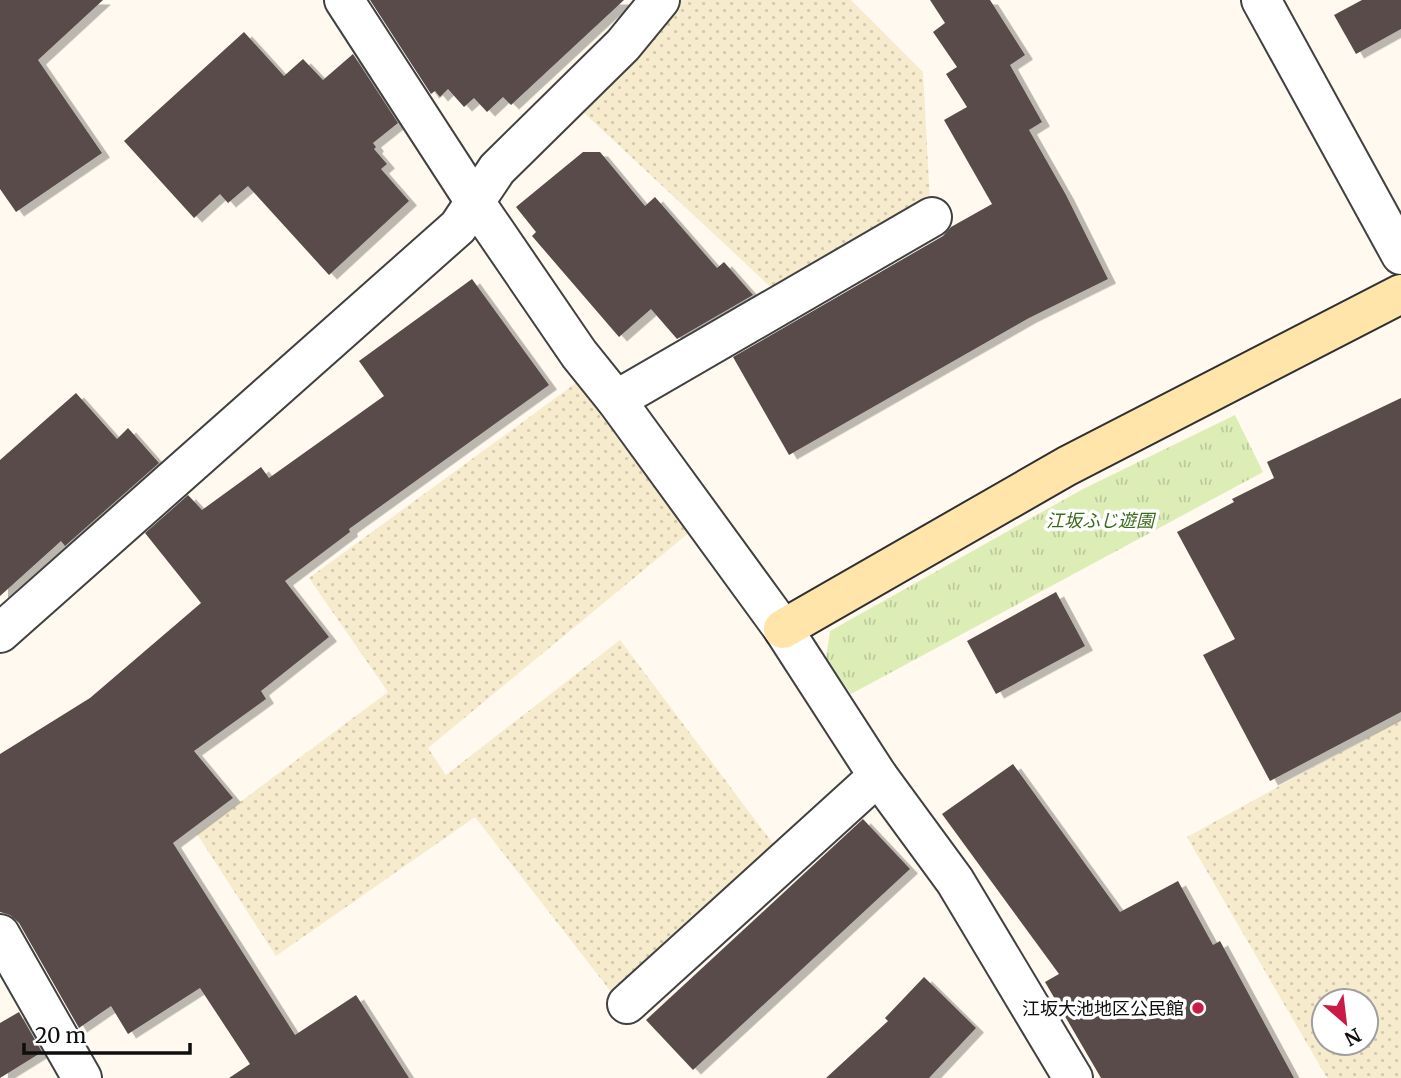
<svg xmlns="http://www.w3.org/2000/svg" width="1401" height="1078" font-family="Merriweather,'Noto Sans JP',serif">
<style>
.farmland{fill:url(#farmland-dots);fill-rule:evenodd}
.park{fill:url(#park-tufts)}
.building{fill:#584c4a;filter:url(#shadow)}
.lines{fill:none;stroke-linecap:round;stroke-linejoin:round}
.street-casing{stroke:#414141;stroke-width:42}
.secondary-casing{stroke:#303030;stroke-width:42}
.street{stroke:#fff;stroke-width:38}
.secondary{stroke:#ffe5aa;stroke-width:38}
.poi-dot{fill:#c91b46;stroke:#fff;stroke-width:2.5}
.labels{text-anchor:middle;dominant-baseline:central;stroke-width:7;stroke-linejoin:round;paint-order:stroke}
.park-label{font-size:18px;font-style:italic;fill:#3b6b19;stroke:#fff}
.poi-label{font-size:18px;fill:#0e0e0e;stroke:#fff;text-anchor:end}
</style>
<defs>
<pattern id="farmland-dots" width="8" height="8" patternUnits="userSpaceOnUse" patternTransform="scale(1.75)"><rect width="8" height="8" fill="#f7ebcd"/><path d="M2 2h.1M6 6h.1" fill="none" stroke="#d3c8af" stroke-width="1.8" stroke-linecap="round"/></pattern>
<pattern id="park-tufts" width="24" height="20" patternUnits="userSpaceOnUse" patternTransform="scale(1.75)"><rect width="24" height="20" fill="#ddedb6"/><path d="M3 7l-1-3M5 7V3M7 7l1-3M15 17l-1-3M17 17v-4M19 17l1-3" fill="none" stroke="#bcca9b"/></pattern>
<filter id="shadow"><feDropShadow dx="8" dy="4.5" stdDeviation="0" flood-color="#0004"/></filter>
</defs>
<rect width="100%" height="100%" fill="#fff9ef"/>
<g class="farmland">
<polygon points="677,0 851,0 923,72 930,202 775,291 582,111"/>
<polygon points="576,383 691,531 428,748 446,775 620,640 774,845 612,993 475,817 276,956 197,834 388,692 309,578"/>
<path d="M1401 719V1078H1327L1187 837ZM1324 1001H1366V1043H1324Z"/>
</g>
<polygon class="park" points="1235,415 1263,472 851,694 826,658 830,631 1083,489"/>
<g class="building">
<polygon points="0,0 103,0 38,60 102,153 16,212 0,189"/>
<polygon points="370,0 624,0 511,105 503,97 487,112 474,98 464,107 448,89 440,97 435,91 431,94"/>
<polygon points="930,0 990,0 1025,55 1010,65 1042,122 1029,130 1066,195 1108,279 1029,318 789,455 733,357 943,236 951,227 992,204 944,120 967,107 946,74 957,67 933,32 945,23"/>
<polygon points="1362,0 1401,0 1401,29 1356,54 1334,15"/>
<polygon points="244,32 284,76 303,59 323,80 353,54 398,123 373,143 376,147 374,149 387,164 381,169 409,201 329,275 248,186 228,203 220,194 194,218 124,141"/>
<polygon points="583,152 600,152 645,206 655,197 717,268 724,262 753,295 677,339 651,309 619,337 532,236 536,232 516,207"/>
<polygon points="472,279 549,385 349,529 350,532 285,581 329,637 261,691 266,699 194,751 233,798 173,843 295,1035 356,995 409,1078 229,1078 250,1064 200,988 128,1034 111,1006 79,1028 19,923 10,915 0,912 0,754 90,698 201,603 145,533 188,495 202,510 261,467 269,478 384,396 359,361"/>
<polygon points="76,393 117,439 128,428 159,463 65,546 61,541 0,596 0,460"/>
<polygon points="1401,398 1401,712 1270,781 1203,655 1235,639 1177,532 1234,502 1232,499 1274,478 1267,462"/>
<polygon points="1056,592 1085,646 996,694 967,641"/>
<polygon points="1013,764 1120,912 1178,881 1213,945 1220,941 1294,1078 1101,1078 1045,982 1059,974 942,814"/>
<polygon points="863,819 910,869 693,1070 646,1020"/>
<polygon points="924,977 976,1028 929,1078 826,1078 888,1021 885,1018"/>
<polygon points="19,1012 42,1052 0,1078 0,1023"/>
</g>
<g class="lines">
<g class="street-casing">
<g id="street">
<polyline points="344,0 475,202 579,354 616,400 783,629 878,776 955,881 1073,1078"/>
<polyline points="1261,0 1401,255"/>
<polyline points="616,400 932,217"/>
<polyline points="0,633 458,227 497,169 623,45 660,0"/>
<polyline points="0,934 82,1078"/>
<polyline points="627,1004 878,776"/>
</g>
</g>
<g class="secondary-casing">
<polyline id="secondary" points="783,629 1067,466 1401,294"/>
</g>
<use href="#street" class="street"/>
<use href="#secondary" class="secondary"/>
</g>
<circle class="poi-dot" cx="1198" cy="1008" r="7"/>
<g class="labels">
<g class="park-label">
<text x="1100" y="520">江坂ふじ遊園</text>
</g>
<g class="poi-label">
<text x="1184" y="1008">江坂大池地区公民館</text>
</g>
</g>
<g transform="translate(1345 1022) rotate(152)"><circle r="33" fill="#ffffff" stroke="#9f9f9f" stroke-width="2"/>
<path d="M0-5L12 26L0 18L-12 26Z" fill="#c91b46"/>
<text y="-10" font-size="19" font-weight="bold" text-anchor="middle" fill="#0e0e0e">N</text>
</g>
<path d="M24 1043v10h166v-10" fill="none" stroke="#0e0e0e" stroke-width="3.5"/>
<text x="35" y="1043" font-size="21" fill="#0e0e0e" stroke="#ffffff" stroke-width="5" paint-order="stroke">20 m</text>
</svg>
